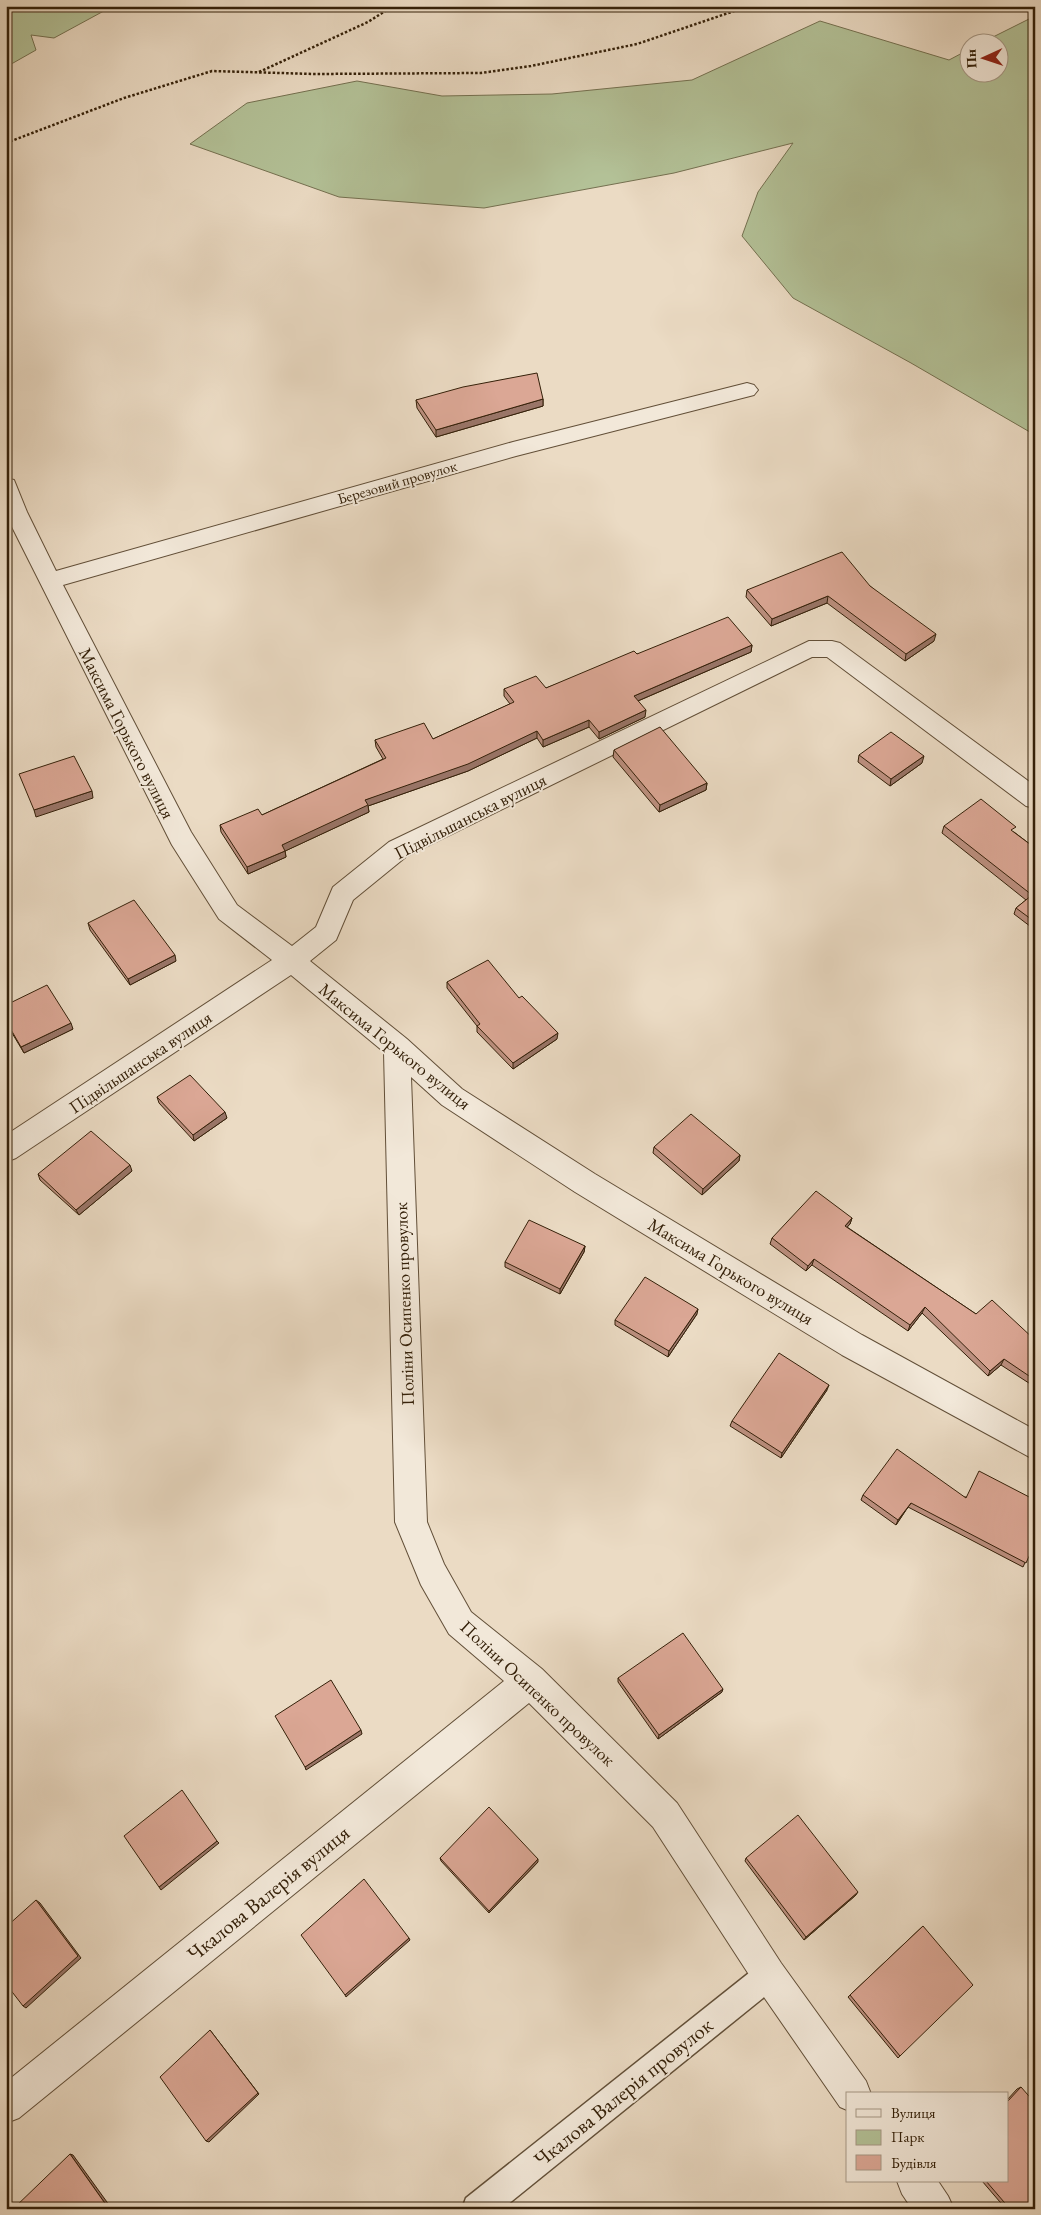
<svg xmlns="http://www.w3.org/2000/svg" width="1041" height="2215" font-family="'EB Garamond',serif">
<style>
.green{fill:#b3c197;stroke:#747050}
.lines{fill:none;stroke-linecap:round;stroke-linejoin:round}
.lane-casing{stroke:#624f38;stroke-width:3}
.street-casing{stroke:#624f38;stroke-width:2}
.path{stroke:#342009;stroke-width:2.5;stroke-dasharray:2.5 2;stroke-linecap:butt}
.lane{fill:#f2e8d9;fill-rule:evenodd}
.street{fill:#f2e8d9;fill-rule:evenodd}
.wall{fill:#bc9080;stroke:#342009}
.shaded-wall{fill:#997568;stroke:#342009}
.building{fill:#dba795;stroke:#342009}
.labels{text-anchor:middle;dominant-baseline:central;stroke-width:4;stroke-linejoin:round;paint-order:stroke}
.far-street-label{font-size:15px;fill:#342009;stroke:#f2e8d9}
.street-label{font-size:18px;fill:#342009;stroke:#f2e8d9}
.near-street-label{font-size:21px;fill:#342009;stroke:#f2e8d9}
</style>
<rect width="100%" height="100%" fill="#ebdbc4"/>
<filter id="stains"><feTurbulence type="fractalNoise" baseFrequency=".004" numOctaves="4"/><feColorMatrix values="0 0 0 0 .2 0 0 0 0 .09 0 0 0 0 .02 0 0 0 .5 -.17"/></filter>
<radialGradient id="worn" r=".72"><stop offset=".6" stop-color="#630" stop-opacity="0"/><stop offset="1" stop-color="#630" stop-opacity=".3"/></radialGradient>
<g class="green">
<polygon points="6,6 113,6 54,38 31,35 36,50 6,67"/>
<polygon points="1035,16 1035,435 911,363 793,298 742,236 758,192 793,143 674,173 484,208 339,197 190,144 247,103 357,81 442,96 552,94 692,80 820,21 949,60 968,50 968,72 998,72 998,42 983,42"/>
</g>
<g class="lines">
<g class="lane-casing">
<polygon id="lane" points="769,1961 779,1965 783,1975 779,1985 502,2209 462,2209 466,2198 759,1965"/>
</g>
<g class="street-casing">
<g id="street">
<polygon points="747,383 754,385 758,390 754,395 516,456 63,585 191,832 237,905 292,946 316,927 333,887 389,842 809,641 832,641 840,643 1035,786 1035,808 1026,806 827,657 812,657 407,856 353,900 336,940 310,961 407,1039 462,1089 595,1174 862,1335 1035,1430 1035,1460 842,1355 575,1192 442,1105 411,1077 427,1522 444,1564 471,1612 542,1669 677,1803 781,1963 866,2081 871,2094 847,2094 847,2110 840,2107 757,1987 653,1827 529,1703 19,2118 6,2123 6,2082 504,1681 449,1634 421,1585 395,1522 384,1052 291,975 16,1158 6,1162 6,1135 272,960 219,919 172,845 6,515 6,478 14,480 27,512 56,571 513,442"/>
<polygon points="897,2181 938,2181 948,2196 954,2209 912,2209 902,2194"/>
</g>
</g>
<g class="path">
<polyline points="259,72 368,22 393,6"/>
<polyline points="6,143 124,98 212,71 314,74 481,73 531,66 637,44 749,6"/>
</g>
<use href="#lane" class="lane"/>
<use href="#street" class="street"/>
</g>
<g class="wall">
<polygon points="543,399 543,406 436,437 417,408 416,400"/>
<polygon points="870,586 934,641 905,661 827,603 771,626 746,597 747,590"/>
<polygon points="752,645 751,652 638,701 645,717 599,739 589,727 543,747 537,738 468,771 368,806 369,812 285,851 286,857 248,874 221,832 220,825 262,815 383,759 376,747 375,740 433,739 510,704 504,696 504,689 546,688 637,654"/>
<polygon points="614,750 707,783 706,790 659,812 613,757"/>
<polygon points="859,755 922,763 890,786 858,762"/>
<polygon points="944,826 1014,832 1035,848 1035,930 1014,914 1016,908 1026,900 942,833"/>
<polygon points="88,923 176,961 130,985 90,930"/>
<polygon points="447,982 519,998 557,1039 513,1069 477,1032 477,1026 447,988"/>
<polygon points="6,1005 73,1029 24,1053 6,1023"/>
<polygon points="157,1097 227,1118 194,1141 159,1103"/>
<polygon points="654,1147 740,1155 739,1161 702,1195 653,1153"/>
<polygon points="132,1171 79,1215 40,1180 38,1174"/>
<polygon points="852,1218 850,1224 847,1227 976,1314 1035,1340 1035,1387 1001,1365 988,1376 922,1313 908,1331 812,1265 806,1271 770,1244 772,1238"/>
<polygon points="585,1246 584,1252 560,1294 505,1267 505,1262"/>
<polygon points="697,1314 668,1357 615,1325 615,1320"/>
<polygon points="827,1390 781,1458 730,1426 732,1421"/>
<polygon points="863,1495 966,1497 1035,1500 1035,1557 1029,1554 1023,1567 908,1507 896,1525 861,1500"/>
<polygon points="618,1678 722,1692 658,1739 618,1682"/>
<polygon points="440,1858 538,1862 489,1913 441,1861"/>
<polygon points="746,1858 856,1895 804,1940 745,1861"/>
<polygon points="923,1926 900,2056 898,2058 848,1997"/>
<polygon points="1021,2087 1035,2209 1006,2209 982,2181 1007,2181 1007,2100 1017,2089"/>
</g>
<g class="shaded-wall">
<polygon points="543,399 543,406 436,437 436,430"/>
<polygon points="828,596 827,603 771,626 772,619"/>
<polygon points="936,634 934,641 905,661 906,654"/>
<polygon points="752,645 751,652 633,703 634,696"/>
<polygon points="646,710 645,717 599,739 599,732"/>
<polygon points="589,720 589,727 543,747 543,740"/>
<polygon points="537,731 537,738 468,771 368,806 369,812 283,852 282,845 365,800"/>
<polygon points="924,756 922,763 890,786 891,779"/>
<polygon points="707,783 706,790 659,812 660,805"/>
<polygon points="92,791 93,798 36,817 34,810"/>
<polygon points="285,851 286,857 248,874 247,867"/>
<polygon points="175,955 176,961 130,985 128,979"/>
<polygon points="71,1023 73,1029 24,1053 21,1047"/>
<polygon points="558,1033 557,1039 513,1069 513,1063"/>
<polygon points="225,1112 227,1118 194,1141 193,1135"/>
<polygon points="740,1155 739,1161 702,1195 703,1189"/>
<polygon points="130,1165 132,1171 79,1215 76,1210"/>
<polygon points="852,1218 850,1224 843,1232 845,1226"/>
<polygon points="585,1246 584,1252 560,1294 560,1289"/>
<polygon points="814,1259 812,1265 806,1271 808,1266"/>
<polygon points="925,1307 922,1313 908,1331 910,1325"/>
<polygon points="698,1309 697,1314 668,1357 669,1351"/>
<polygon points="1004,1359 1001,1365 988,1376 990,1371"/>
<polygon points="829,1385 827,1390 781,1458 782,1453"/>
<polygon points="911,1503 908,1507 896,1525 898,1520"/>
<polygon points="723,1689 722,1692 658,1739 659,1735"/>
<polygon points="361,1730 362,1734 306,1770 305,1767"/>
<polygon points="217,1841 219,1843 161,1890 159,1887"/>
<polygon points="538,1859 538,1862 489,1913 489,1911"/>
<polygon points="858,1892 856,1895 804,1940 806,1937"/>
<polygon points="36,1900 40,1903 81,1958 26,2008 23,2006"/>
<polygon points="409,1938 410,1940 346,1997 345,1995"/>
<polygon points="210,2030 259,2094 209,2142 206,2141"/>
<polygon points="70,2154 73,2155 112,2209 109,2209"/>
</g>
<g class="building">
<polygon points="537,373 543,399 436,430 416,400 463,387"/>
<polygon points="842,552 870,586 936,634 906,654 828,596 772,619 747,590"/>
<polygon points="728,617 752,645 634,696 646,710 599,732 589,720 543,740 537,731 468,764 365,800 368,805 282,845 285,851 247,867 220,825 258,809 262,815 386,758 375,740 424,723 433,739 514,702 504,689 536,676 546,688 634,651 637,654"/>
<polygon points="660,727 707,783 660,805 614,750"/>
<polygon points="891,732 924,756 891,779 859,755"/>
<polygon points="74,756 92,791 34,810 19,774"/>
<polygon points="981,799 1016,827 1011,830 1035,848 1035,922 1016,908 1032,895 944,826"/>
<polygon points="134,900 175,955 128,979 88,923"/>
<polygon points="488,960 519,998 522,996 558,1033 513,1063 477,1026 480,1024 447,982"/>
<polygon points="47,985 71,1023 21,1047 6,1021 6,1005"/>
<polygon points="190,1075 225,1112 193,1135 157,1097"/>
<polygon points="691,1114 740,1155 703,1189 654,1147"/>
<polygon points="91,1131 130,1165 76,1210 38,1174"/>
<polygon points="816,1191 852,1218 845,1226 976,1314 992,1300 1035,1340 1035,1380 1004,1359 990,1371 925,1307 910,1325 814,1259 808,1266 772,1238"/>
<polygon points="529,1220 585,1246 560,1289 505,1262"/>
<polygon points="645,1277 698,1309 669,1351 615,1320"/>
<polygon points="779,1353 829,1385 782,1453 732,1421"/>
<polygon points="897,1449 966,1498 979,1471 1035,1500 1035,1551 1032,1550 1026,1563 911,1503 898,1520 863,1495"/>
<polygon points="683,1633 723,1689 659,1735 618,1678"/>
<polygon points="331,1680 361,1730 305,1767 275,1716"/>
<polygon points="182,1790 217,1841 159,1887 124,1836"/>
<polygon points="489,1807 538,1859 489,1911 440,1858"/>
<polygon points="798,1815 858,1892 806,1937 746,1858"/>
<polygon points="364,1879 409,1938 345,1995 301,1935"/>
<polygon points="36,1900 78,1956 23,2006 6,1984 6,1927"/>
<polygon points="923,1926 973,1985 900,2056 850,1995"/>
<polygon points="210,2030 258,2093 206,2141 160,2077"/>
<polygon points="1021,2087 1035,2103 1035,2209 1010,2209 986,2181 1007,2181 1007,2102"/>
<polygon points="70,2154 109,2209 13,2209"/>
</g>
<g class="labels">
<g class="far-street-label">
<text transform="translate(397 482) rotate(-16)">Березовий провулок</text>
</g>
<g class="street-label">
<text transform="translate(127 733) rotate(63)">Максима Горького вулиця</text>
<text transform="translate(470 816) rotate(-27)">Підвільшанська вулиця</text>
<text transform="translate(395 1046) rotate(39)">Максима Горького вулиця</text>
<text transform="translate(140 1062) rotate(-34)">Підвільшанська вулиця</text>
<text transform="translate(731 1271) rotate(31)">Максима Горького вулиця</text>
<text transform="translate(404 1304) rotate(-92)">Поліни Осипенко провулок</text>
<text transform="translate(538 1693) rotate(43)">Поліни Осипенко провулок</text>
</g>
<g class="near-street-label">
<text transform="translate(268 1893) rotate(-39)">Чкалова Валерія вулиця</text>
<text transform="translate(623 2092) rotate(-39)">Чкалова Валерія провулок</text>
</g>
</g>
<rect width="1041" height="2215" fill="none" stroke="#ebdbc4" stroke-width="25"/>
<rect x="8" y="8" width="1026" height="2200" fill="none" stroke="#342009" stroke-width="2.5"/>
<rect x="12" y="12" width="1016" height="2190" fill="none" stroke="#342009"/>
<rect x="846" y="2092" width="162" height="90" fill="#f2e8d9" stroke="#a69886"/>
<rect x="856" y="2109" width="25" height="8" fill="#f2e8d9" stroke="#a69886"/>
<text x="891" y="2118" font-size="15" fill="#342009">Вулиця</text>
<rect x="856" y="2130" width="25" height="15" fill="#b3c197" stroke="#a69886"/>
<text x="891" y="2142" font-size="15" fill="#342009">Парк</text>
<rect x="856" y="2155" width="25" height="15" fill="#dba795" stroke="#a69886"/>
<text x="891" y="2168" font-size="15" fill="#342009">Будівля</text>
<g transform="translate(984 58) rotate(267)"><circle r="24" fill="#f2e8d9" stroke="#a69886"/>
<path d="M0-4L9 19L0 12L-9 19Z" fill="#8f2418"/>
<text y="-8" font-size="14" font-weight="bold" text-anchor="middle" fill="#342009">Пн</text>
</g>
<rect width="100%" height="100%" filter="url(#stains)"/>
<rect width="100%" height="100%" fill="url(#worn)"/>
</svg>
